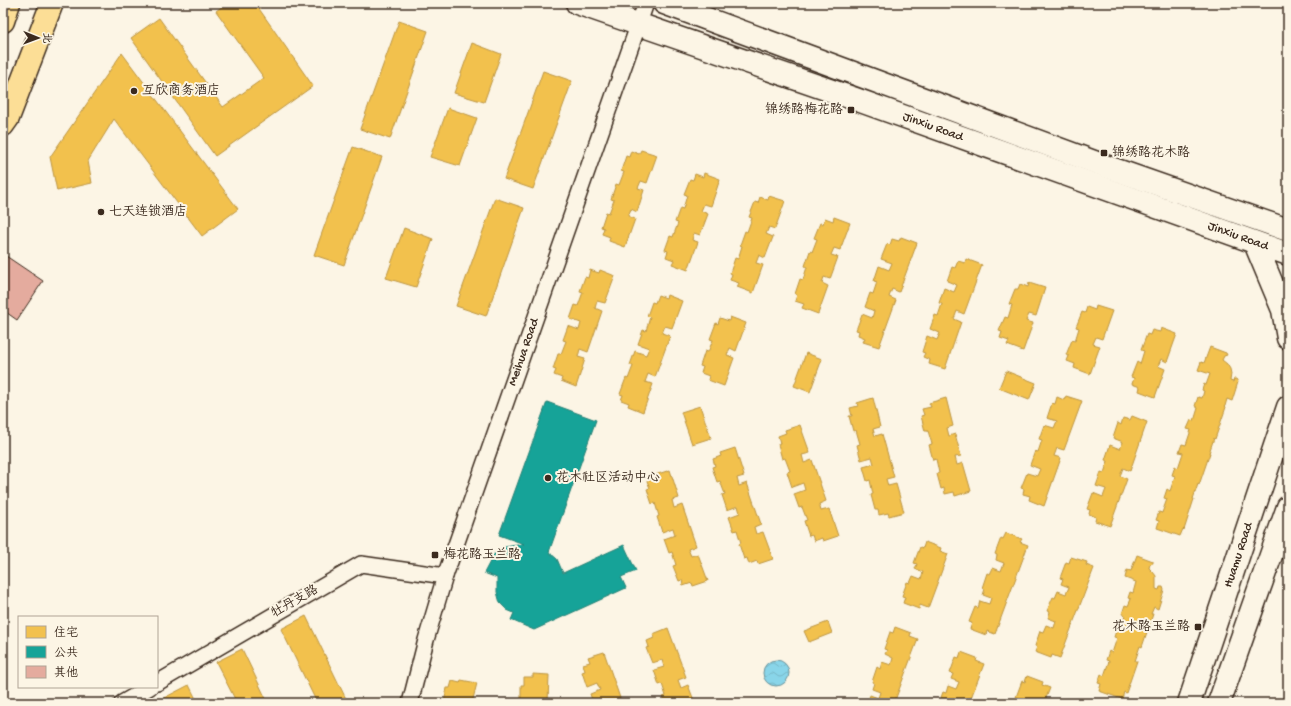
<svg xmlns="http://www.w3.org/2000/svg" width="1291" height="706" font-family="'Gochi Hand','LXGW WenKai TC',sans-serif">
<style>
.water{fill:url(#water-waves);stroke:#6a9198}
.homes{fill:#f2c14e;stroke:#bb9440}
.public{fill:#17a398;stroke:#227f73}
.building{fill:#e4ab9e;stroke:#3b2a1e}
.lines{fill:none;stroke-linecap:round;stroke-linejoin:round}
.street-casing{stroke:#3b2a1e;stroke-width:18}
.secondary-casing{stroke:#3b2a1e;stroke-width:25}
.primary-casing{stroke:#3b2a1e;stroke-width:25}
.street{stroke:#fcf5e5;stroke-width:15}
.secondary{stroke:#fcf5e5;stroke-width:22}
.primary{stroke:#fcde96;stroke-width:22}
.poi-dot{fill:#3b2a1e;stroke:#fcf5e5;stroke-width:1.5}
.labels{text-anchor:middle;dominant-baseline:central;stroke-width:4;stroke-linejoin:round;paint-order:stroke}
.poi-label{font-size:13px;fill:#3b2a1e;stroke:#fcf5e5;text-anchor:start}
.street-label{font-size:13px;fill:#3b2a1e;stroke:#fcf5e5}
</style>
<defs>
<pattern id="water-waves" width="16" height="10" patternUnits="userSpaceOnUse"><rect width="16" height="10" fill="#89d5e9"/><path d="M0 5q4-4 8 0t8 0" fill="none" stroke="#77b7c7"/></pattern>
</defs>
<rect width="100%" height="100%" fill="#fcf5e5"/>
<filter id="ink" filterUnits="userSpaceOnUse"><feTurbulence type="fractalNoise" baseFrequency=".025" numOctaves="2"/><feDisplacementMap in="SourceGraphic" scale="8" xChannelSelector="R" yChannelSelector="G"/><feConvolveMatrix kernelMatrix="1 2 1 2 8 2 1 2 1" color-interpolation-filters="sRGB"/></filter>
<g filter="url(#ink)">
<circle class="water" cx="776" cy="673" r="13"/>
<g class="homes">
<polygon points="227,3 255,3 313,86 215,156 131,38 159,18 223,107 264,78 216,11"/>
<polygon points="399,21 428,31 390,139 360,129"/>
<polygon points="472,43 501,54 484,102 454,93"/>
<polygon points="122,53 238,209 202,236 114,119 88,161 92,183 57,191 50,157"/>
<polygon points="543,71 572,81 533,189 504,179"/>
<polygon points="448,108 477,118 460,166 430,157"/>
<polygon points="353,147 382,157 344,265 314,255"/>
<polygon points="641,150 657,155 647,183 641,181 638,188 644,190 637,212 631,209 628,216 635,219 625,247 609,241 610,237 602,234 604,228 601,227 606,212 609,213 614,200 611,199 616,184 619,185 624,172 621,171 626,156 629,157 631,151 639,154"/>
<polygon points="704,173 720,179 711,206 704,204 701,211 708,214 700,235 694,233 692,240 698,242 688,270 672,264 674,260 666,257 668,251 665,250 670,236 673,237 678,223 675,222 680,208 683,209 687,195 684,194 690,179 693,180 695,174 703,177"/>
<polygon points="769,196 785,201 775,229 769,227 766,234 773,237 765,258 759,255 756,263 763,265 753,293 737,287 739,283 730,280 732,274 730,273 735,258 738,259 742,246 740,245 745,231 747,232 752,218 749,217 755,202 758,203 760,197 768,200"/>
<polygon points="495,198 524,208 486,316 456,306"/>
<polygon points="834,217 850,223 840,250 834,248 831,255 838,257 830,279 824,277 822,283 828,286 818,314 802,308 804,304 795,301 797,295 795,294 800,279 803,280 807,267 805,266 810,251 812,252 817,239 814,238 820,223 823,224 825,218 833,221"/>
<polygon points="404,228 433,239 416,287 386,278"/>
<polygon points="901,237 917,243 899,292 892,289 889,297 896,300 879,347 863,342 865,338 858,335 859,331 856,330 862,314 872,318 874,311 865,307 870,293 873,294 877,282 874,281 879,266 889,270 892,263 881,259 887,244 890,245 892,239 899,241"/>
<polygon points="966,259 982,265 964,314 957,311 954,319 961,322 945,369 929,364 930,360 923,357 925,353 922,352 927,336 937,340 940,333 930,329 935,315 938,316 942,304 939,303 944,288 954,292 957,285 947,281 952,267 955,268 958,261 965,263"/>
<polygon points="590,270 599,273 600,270 615,276 605,303 597,301 595,308 602,311 588,352 580,349 578,357 585,359 576,387 561,381 562,378 554,375 556,370 553,369 558,354 561,354 566,341 563,340 568,326 579,330 581,323 570,319 575,305 578,306 583,292 580,291 585,277 588,278"/>
<polygon points="1029,283 1045,288 1036,316 1029,314 1026,321 1033,323 1023,351 1007,345 1009,341 1000,338 1002,332 999,331 1005,317 1008,318 1012,305 1009,304 1015,289 1018,289 1020,284 1028,287"/>
<polygon points="658,295 666,298 667,295 682,301 672,328 665,326 662,333 670,336 655,377 648,374 645,382 653,384 643,412 628,406 629,403 621,400 623,395 620,394 626,378 628,379 633,366 630,365 635,351 646,355 649,348 638,344 643,330 646,331 650,317 647,316 652,302 655,303"/>
<polygon points="1096,306 1112,311 1102,339 1096,337 1093,344 1100,346 1090,374 1074,368 1075,364 1067,361 1069,356 1066,355 1072,340 1075,341 1079,328 1076,327 1082,312 1085,313 1087,307 1095,310"/>
<polygon points="730,317 746,323 736,351 730,348 727,355 734,358 724,386 708,380 709,376 701,373 703,367 700,366 705,351 708,352 713,340 710,339 716,323 718,324 720,318 729,321"/>
<polygon points="1161,328 1177,334 1167,362 1161,359 1158,366 1165,369 1155,397 1139,391 1140,387 1132,384 1134,378 1131,377 1137,362 1140,364 1144,351 1141,350 1147,334 1150,335 1152,330 1160,332"/>
<polygon points="1210,347 1226,353 1227,355 1224,356 1222,360 1227,364 1230,369 1231,374 1230,381 1233,382 1234,379 1236,379 1238,382 1232,401 1227,399 1225,406 1226,407 1215,439 1214,438 1209,453 1210,453 1199,485 1198,484 1193,499 1194,499 1184,530 1183,529 1180,536 1157,528 1159,521 1156,520 1159,512 1162,513 1167,499 1164,498 1167,489 1170,491 1175,476 1172,475 1175,466 1178,468 1183,453 1179,452 1182,444 1186,445 1191,430 1187,429 1191,420 1194,421 1198,408 1195,406 1198,397 1202,398 1204,391 1202,390 1204,384 1206,385 1210,374 1198,370 1201,362 1204,363"/>
<polygon points="806,353 822,359 810,392 794,386"/>
<polygon points="1006,371 1036,383 1029,400 999,388"/>
<polygon points="1066,396 1082,401 1064,450 1057,448 1054,456 1061,458 1044,506 1029,500 1030,496 1023,494 1024,489 1021,488 1027,473 1037,476 1040,469 1030,465 1035,451 1038,452 1042,440 1039,439 1044,425 1054,428 1057,421 1047,418 1052,403 1055,404 1057,397 1064,400"/>
<polygon points="873,398 880,427 873,429 875,436 882,434 894,477 886,479 888,486 896,484 904,512 889,516 888,513 879,515 878,510 875,510 871,495 873,494 870,480 867,481 863,467 874,464 872,457 861,460 857,445 860,444 856,430 853,431 849,416 852,416 850,408 858,406 857,403"/>
<polygon points="946,398 953,426 947,428 949,436 955,434 961,456 955,457 957,465 963,463 971,491 955,496 954,492 945,494 944,488 941,489 937,474 939,473 936,459 933,460 929,445 932,444 928,431 925,431 921,416 924,415 922,409 931,407 929,403"/>
<polygon points="700,406 711,438 692,444 681,412"/>
<polygon points="1132,416 1147,422 1130,471 1123,468 1120,476 1127,479 1110,526 1095,521 1096,517 1089,514 1090,510 1087,509 1093,493 1103,497 1106,489 1096,486 1101,472 1104,473 1108,461 1105,460 1110,445 1120,449 1123,442 1113,438 1118,423 1121,425 1123,418 1130,420"/>
<polygon points="800,425 810,453 802,455 804,463 812,460 826,501 819,504 821,511 829,509 838,536 823,541 822,538 814,541 812,535 809,536 804,521 807,520 802,507 799,508 794,494 805,490 803,483 792,487 787,472 790,471 785,458 782,459 778,444 780,443 778,436 786,433 785,430"/>
<polygon points="735,448 744,476 737,478 739,486 747,483 761,524 754,527 756,534 763,532 773,559 758,564 757,561 749,564 747,558 744,559 739,544 741,543 737,530 734,531 729,517 740,513 738,506 727,510 722,495 725,494 720,481 717,482 712,467 715,466 713,459 721,456 720,453"/>
<polygon points="670,470 679,498 672,500 674,508 682,505 696,546 688,549 691,556 698,554 708,581 693,586 692,583 683,586 682,580 679,581 673,566 676,565 672,552 669,553 664,539 675,535 673,528 662,532 657,517 659,516 655,503 652,504 647,489 650,488 647,481 656,478 655,475"/>
<polygon points="1006,533 1022,539 1020,542 1028,545 995,634 987,631 986,635 970,629 972,623 969,622 975,607 978,608 980,601 989,604 991,598 983,595 985,589 982,588 987,573 990,574 993,568 1001,571 1004,563 996,560 997,555 995,554 1001,538 1003,539"/>
<polygon points="925,542 941,548 940,551 948,554 928,608 920,605 919,609 903,603 905,597 902,596 907,582 910,583 913,576 921,579 923,572 915,569 917,564 914,563 920,547 923,548"/>
<polygon points="1137,555 1153,561 1153,563 1150,564 1149,568 1153,572 1156,576 1156,589 1159,590 1160,587 1163,587 1164,590 1158,609 1154,607 1151,614 1153,614 1142,647 1140,646 1135,661 1137,661 1126,693 1124,692 1122,699 1099,691 1101,684 1098,683 1101,674 1104,676 1109,661 1106,660 1109,651 1112,653 1117,638 1114,637 1117,628 1120,629 1125,615 1122,614 1125,605 1128,606 1131,599 1128,598 1130,592 1133,593 1136,582 1125,578 1127,570 1131,571"/>
<polygon points="1071,557 1087,562 1086,565 1094,568 1060,658 1052,655 1051,658 1035,652 1037,647 1035,646 1040,631 1043,632 1046,625 1054,628 1056,621 1048,618 1050,612 1047,611 1053,597 1055,598 1058,591 1066,594 1069,587 1061,584 1063,579 1060,578 1066,562 1069,563"/>
<polygon points="306,616 348,703 317,703 281,629"/>
<polygon points="828,622 832,633 809,642 804,631"/>
<polygon points="895,627 911,633 910,636 918,639 894,703 863,703 864,701 867,703 870,695 878,698 880,692 872,689 874,683 872,682 877,667 880,669 882,662 891,665 893,658 885,654 887,650 884,649 890,632 893,633"/>
<polygon points="668,628 686,677 678,680 681,688 688,685 695,703 666,703 663,697 666,696 662,684 659,685 654,670 664,667 662,660 652,663 646,648 649,647 647,641 654,638 653,634"/>
<polygon points="242,649 268,703 237,703 216,662"/>
<polygon points="604,652 621,701 615,703 593,703 590,694 600,690 597,683 587,687 582,672 585,671 583,664 590,662 588,657"/>
<polygon points="961,652 977,658 976,661 984,664 969,703 939,703 943,692 946,693 948,686 956,689 959,682 951,679 953,674 950,673 956,657 959,658"/>
<polygon points="533,674 549,675 548,703 524,703 524,701 521,700 521,685 524,685 524,677 533,677"/>
<polygon points="1027,676 1043,682 1042,685 1050,688 1044,703 1017,703 1019,698 1016,697 1022,681 1025,682"/>
<polygon points="461,680 477,683 472,703 444,703 447,688 450,688 452,681 460,683"/>
<polygon points="189,685 198,703 166,703 164,698"/>
</g>
<polygon class="public" points="547,402 596,420 549,552 557,559 563,573 624,545 636,571 621,577 626,588 534,630 511,620 514,613 507,610 500,603 497,592 497,578 484,573 494,554 505,547 524,544 499,535"/>
<polygon class="building" points="3,254 43,281 17,320 3,310"/>
<g class="lines">
<g class="street-casing">
<g id="street">
<polyline points="157,683 361,564 445,576"/>
<polyline points="122,703 150,687"/>
<path id="s1" d="M410 703 426 640 445 576 646 3"/>
</g>
</g>
<g class="secondary-casing">
<g id="secondary">
<path id="s2" d="M577 3 855 99 1288 254"/>
<polyline points="664,3 1105,166 1288,230"/>
<polyline points="1255,243 1283,310 1288,338"/>
<path id="s3" d="M1189 703 1288 407"/>
<polyline points="1219,703 1288,507"/>
</g>
</g>
<g class="primary-casing">
<g id="primary">
<polyline points="3,21 9,3"/>
<polyline points="3,125 8,118 52,3"/>
</g>
</g>
<use href="#street" class="street"/>
<use href="#secondary" class="secondary"/>
<use href="#primary" class="primary"/>
</g>
</g>
<g class="poi-dot">
<circle cx="134" cy="91" r="4"/>
<rect x="847" y="106" width="8" height="8" rx="2"/>
<rect x="1100" y="149" width="8" height="8" rx="2"/>
<circle cx="101" cy="212" r="4"/>
<circle cx="548" cy="478" r="4"/>
<rect x="431" y="551" width="8" height="8" rx="2"/>
<rect x="1194" y="623" width="8" height="8" rx="2"/>
</g>
<g class="labels">
<g class="poi-label">
<text x="142" y="91">互欣商务酒店</text>
<text x="843" y="110" text-anchor="end">锦绣路梅花路</text>
<text x="1112" y="153">锦绣路花木路</text>
<text x="109" y="212">七天连锁酒店</text>
<text x="556" y="478">花木社区活动中心</text>
<text x="443" y="555">梅花路玉兰路</text>
<text x="1190" y="627" text-anchor="end">花木路玉兰路</text>
</g>
<g class="street-label">
<text stroke="none"><textPath href="#s2" startOffset="377">Jinxiu Road</textPath></text>
<text stroke="none"><textPath href="#s2" startOffset="701">Jinxiu Road</textPath></text>
<text stroke="none"><textPath href="#s1" startOffset="369">Meihua Road</textPath></text>
<text stroke="none"><textPath href="#s3" startOffset="156">Huamu Road</textPath></text>
<text transform="translate(295 602) rotate(-30)">牡丹支路</text>
</g>
</g>
<rect width="1291" height="706" fill="none" stroke="#fcf5e5" stroke-width="16"/>
<rect x="8" y="8" width="1275" height="690" fill="none" stroke="#3b2a1e" stroke-width="1.5" filter="url(#ink)"/>
<rect x="18" y="616" width="140" height="72" fill="#fcf5e5" stroke="#afa495"/>
<rect x="26" y="626" width="20" height="12" fill="#f2c14e" stroke="#afa495"/>
<text x="54" y="636" font-size="12" fill="#3b2a1e">住宅</text>
<rect x="26" y="646" width="20" height="12" fill="#17a398" stroke="#afa495"/>
<text x="54" y="656" font-size="12" fill="#3b2a1e">公共</text>
<rect x="26" y="666" width="20" height="12" fill="#e4ab9e" stroke="#afa495"/>
<text x="54" y="676" font-size="12" fill="#3b2a1e">其他</text>
<g transform="translate(38 38) rotate(91)" stroke="#fcf5e5" stroke-width="3" paint-order="stroke">
<path d="M0-3L7 15L0 10L-7 15Z" fill="#3b2a1e"/>
<text y="-6" font-size="11" font-weight="bold" text-anchor="middle" fill="#3b2a1e">北</text>
</g>
</svg>
